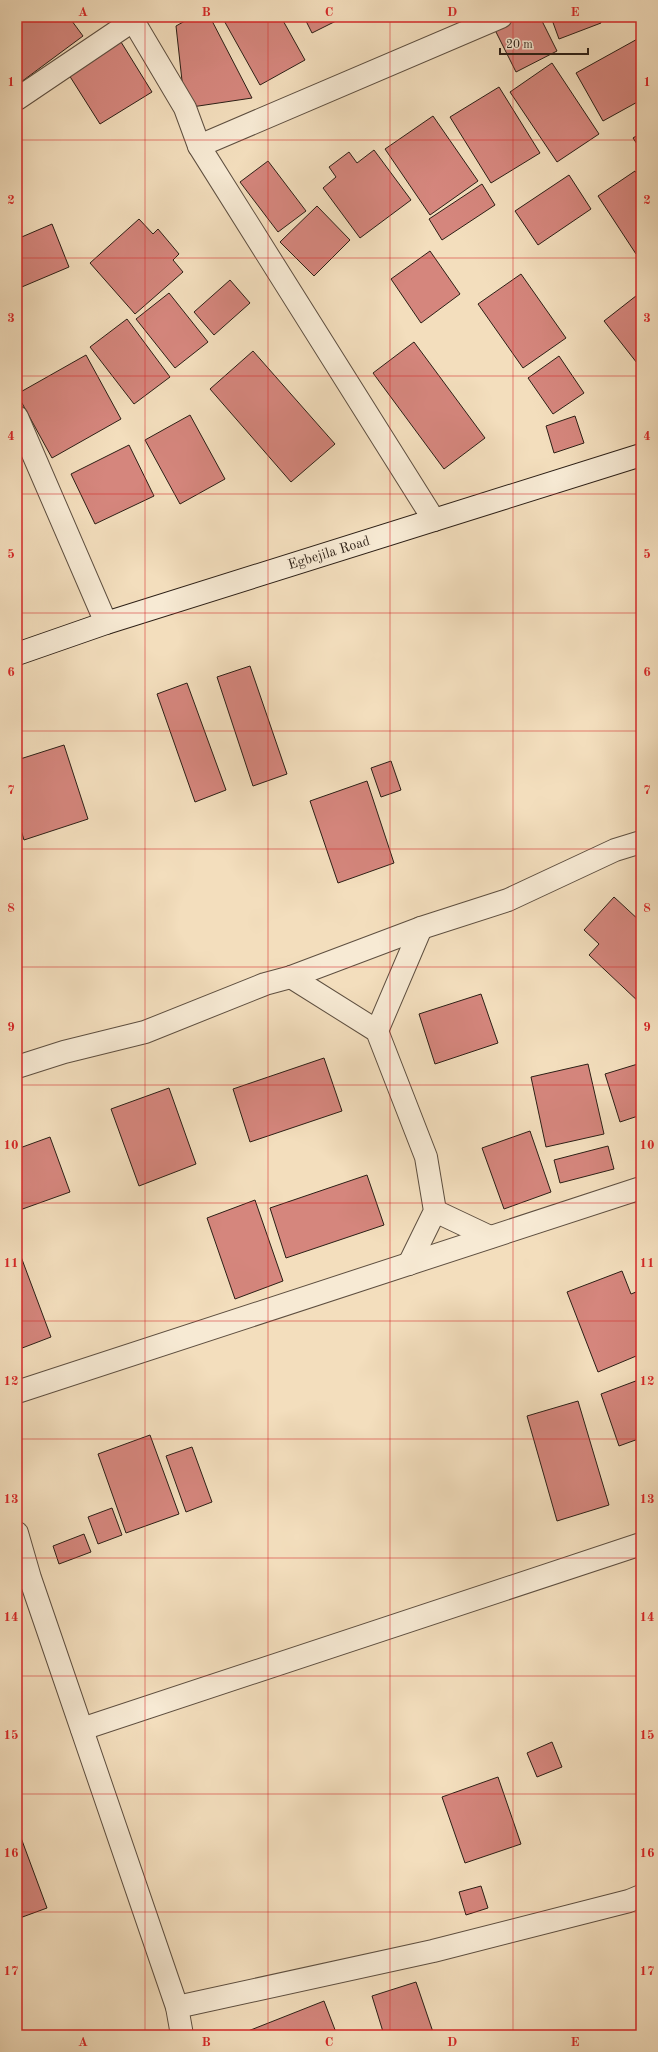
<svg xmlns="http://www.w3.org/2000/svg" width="658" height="2052" font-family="'Old Standard TT',serif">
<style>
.building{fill:#d5867d;stroke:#2c1f16}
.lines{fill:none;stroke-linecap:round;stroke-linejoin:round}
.street-casing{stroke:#5e4f40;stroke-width:24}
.secondary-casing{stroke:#2c1f16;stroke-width:24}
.street{stroke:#f7ead4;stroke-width:22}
.secondary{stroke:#f7ead4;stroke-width:22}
.grid{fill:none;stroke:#d62828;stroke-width:1;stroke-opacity:0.55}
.labels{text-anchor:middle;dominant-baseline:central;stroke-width:3;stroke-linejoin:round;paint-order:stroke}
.street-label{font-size:14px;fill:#2c1f16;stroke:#f7ead4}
.neatline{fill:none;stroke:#d62828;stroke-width:1.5}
.grid-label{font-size:13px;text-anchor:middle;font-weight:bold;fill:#d62828}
</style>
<rect width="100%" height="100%" fill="#f3debd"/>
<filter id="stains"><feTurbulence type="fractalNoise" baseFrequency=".005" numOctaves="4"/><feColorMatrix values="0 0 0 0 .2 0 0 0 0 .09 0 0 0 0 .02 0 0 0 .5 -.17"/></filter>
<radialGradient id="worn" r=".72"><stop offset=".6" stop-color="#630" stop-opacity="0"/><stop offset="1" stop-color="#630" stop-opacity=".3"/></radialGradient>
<g class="building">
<polygon points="17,17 69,17 83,36 17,85"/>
<polygon points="192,17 210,17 252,98 185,108 176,26"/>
<polygon points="222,17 281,17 305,60 260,85"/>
<polygon points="304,17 344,17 312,33"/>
<polygon points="511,17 540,17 557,51 516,72 493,26"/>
<polygon points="551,17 599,17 601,23 559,39"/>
<polygon points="641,37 641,100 603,121 576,73"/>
<polygon points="121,42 152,92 100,124 69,75"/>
<polygon points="552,63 599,134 557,162 510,92"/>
<polygon points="499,87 540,153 491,183 450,117"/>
<polygon points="433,116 478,181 430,215 385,149"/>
<polygon points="641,133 641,150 633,138"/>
<polygon points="374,150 411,200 360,238 323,188 336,177 329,167 349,152 357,163"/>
<polygon points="268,161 306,211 278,232 240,182"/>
<polygon points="635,171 641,181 641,251 636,254 598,196"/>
<polygon points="569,175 591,209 538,245 515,211"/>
<polygon points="482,184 495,205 442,240 429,219"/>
<polygon points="317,206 350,240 314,276 280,242"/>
<polygon points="139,219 153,234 158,229 179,254 173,260 183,272 135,314 90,263"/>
<polygon points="52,224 69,267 17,289 17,239"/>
<polygon points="430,251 460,294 421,323 391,279"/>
<polygon points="521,274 566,338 523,368 478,304"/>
<polygon points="230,280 250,303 214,335 194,312"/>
<polygon points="641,292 641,360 637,363 604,321"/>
<polygon points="169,293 208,342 175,368 136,319"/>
<polygon points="127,319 170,377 134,404 90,347"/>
<polygon points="414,342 485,438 444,469 373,373"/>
<polygon points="253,351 335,444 291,482 210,389"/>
<polygon points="86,355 121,419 52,458 17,394"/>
<polygon points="559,356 584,393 553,414 528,378"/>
<polygon points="190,415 225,479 180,504 145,440"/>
<polygon points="575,416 584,443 554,453 546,426"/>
<polygon points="129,445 154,496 95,524 71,474"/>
<polygon points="250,666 287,774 253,786 217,677"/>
<polygon points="187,683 226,790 195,802 157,694"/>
<polygon points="64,745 88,819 24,840 17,817 17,760"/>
<polygon points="391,761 401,790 381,797 371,768"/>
<polygon points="367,781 394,863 338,883 310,801"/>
<polygon points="614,897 641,922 641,1004 589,955 599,944 584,930"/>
<polygon points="481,994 498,1043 435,1064 419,1014"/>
<polygon points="324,1058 342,1111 250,1142 233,1089"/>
<polygon points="641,1063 641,1115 620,1122 605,1074"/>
<polygon points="588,1064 604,1134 546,1147 531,1077"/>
<polygon points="169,1088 196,1164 139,1186 111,1109"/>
<polygon points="530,1131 551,1192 504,1209 482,1148"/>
<polygon points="50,1137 70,1192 17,1211 17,1149"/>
<polygon points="608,1146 614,1169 560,1183 554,1160"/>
<polygon points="367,1175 384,1225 286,1258 270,1208"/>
<polygon points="255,1200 283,1281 235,1299 207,1218"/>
<polygon points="17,1246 51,1337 17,1350"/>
<polygon points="622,1271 631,1294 641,1290 641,1354 598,1372 567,1292"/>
<polygon points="641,1379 641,1438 619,1446 601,1394"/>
<polygon points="578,1401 609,1505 557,1521 527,1416"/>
<polygon points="150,1435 179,1514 126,1533 98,1454"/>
<polygon points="192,1447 212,1502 186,1512 166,1456"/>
<polygon points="112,1508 122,1535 98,1544 88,1517"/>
<polygon points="84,1534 91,1552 59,1564 53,1546"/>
<polygon points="552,1742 562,1767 537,1777 527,1753"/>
<polygon points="498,1777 521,1844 465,1863 442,1797"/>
<polygon points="17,1827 47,1908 17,1919"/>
<polygon points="481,1886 488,1908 466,1915 459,1892"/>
<polygon points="416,1982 434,2035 384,2035 372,1996"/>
<polygon points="324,2001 337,2035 238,2035"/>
</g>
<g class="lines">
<g class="street-casing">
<g id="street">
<polyline points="131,17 185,108 199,146 434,520"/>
<polyline points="17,99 134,20"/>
<polyline points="199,146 501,17"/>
<polyline points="17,417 106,623"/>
<polyline points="291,977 377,1031 426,1157 435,1211 409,1264"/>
<polyline points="377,1031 421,928"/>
<polyline points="17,1067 64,1052 145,1032 265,984 291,977 421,928 508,900 615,850 641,842"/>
<polyline points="435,1211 490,1237"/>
<polyline points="17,1392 641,1188"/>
<polyline points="17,1533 30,1578 177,2007 182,2035"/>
<polyline points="82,1729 641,1544"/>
<polyline points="177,2007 433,1951 629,1901 641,1896"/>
</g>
</g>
<g class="secondary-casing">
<polyline id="secondary" points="17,654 106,623 641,455"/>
</g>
<use href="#street" class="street"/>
<use href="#secondary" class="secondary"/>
</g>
<path class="grid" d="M145 17V2035M268 17V2035M390 17V2035M513 17V2035M17 140H641M17 258H641M17 376H641M17 494H641M17 613H641M17 731H641M17 849H641M17 967H641M17 1085H641M17 1203H641M17 1321H641M17 1439H641M17 1558H641M17 1676H641M17 1794H641M17 1912H641"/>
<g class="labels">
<g class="street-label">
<text transform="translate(329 553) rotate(-17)">Egbejila Road</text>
</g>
</g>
<rect width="658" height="2052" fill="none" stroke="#f3debd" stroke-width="44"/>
<path d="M500 48v6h88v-6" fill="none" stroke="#2c1f16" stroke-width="2"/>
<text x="506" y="48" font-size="12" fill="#2c1f16" stroke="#f7ead4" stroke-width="3" paint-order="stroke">20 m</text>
<rect x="22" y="22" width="614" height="2008" class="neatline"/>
<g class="grid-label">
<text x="83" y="16">A</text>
<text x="206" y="16">B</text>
<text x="329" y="16">C</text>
<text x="452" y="16">D</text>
<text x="575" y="16">E</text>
<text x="11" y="86">1</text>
<text x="647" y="86">1</text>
<text x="11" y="204">2</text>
<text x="647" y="204">2</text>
<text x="11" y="322">3</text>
<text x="647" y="322">3</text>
<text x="11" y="440">4</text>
<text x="647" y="440">4</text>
<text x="11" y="558">5</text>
<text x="647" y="558">5</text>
<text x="11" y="676">6</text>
<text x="647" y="676">6</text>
<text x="11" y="794">7</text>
<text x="647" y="794">7</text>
<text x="11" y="912">8</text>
<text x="647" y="912">8</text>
<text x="11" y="1031">9</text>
<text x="647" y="1031">9</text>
<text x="11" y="1149">10</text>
<text x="647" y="1149">10</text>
<text x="11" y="1267">11</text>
<text x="647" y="1267">11</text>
<text x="11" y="1385">12</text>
<text x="647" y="1385">12</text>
<text x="11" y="1503">13</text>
<text x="647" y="1503">13</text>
<text x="11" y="1621">14</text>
<text x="647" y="1621">14</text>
<text x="11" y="1739">15</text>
<text x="647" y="1739">15</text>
<text x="11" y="1857">16</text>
<text x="647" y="1857">16</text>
<text x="11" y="1975">17</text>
<text x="647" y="1975">17</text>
<text x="83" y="2046">A</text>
<text x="206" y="2046">B</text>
<text x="329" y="2046">C</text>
<text x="452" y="2046">D</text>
<text x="575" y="2046">E</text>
</g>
<rect width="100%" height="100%" filter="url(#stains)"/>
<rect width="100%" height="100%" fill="url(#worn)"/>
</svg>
